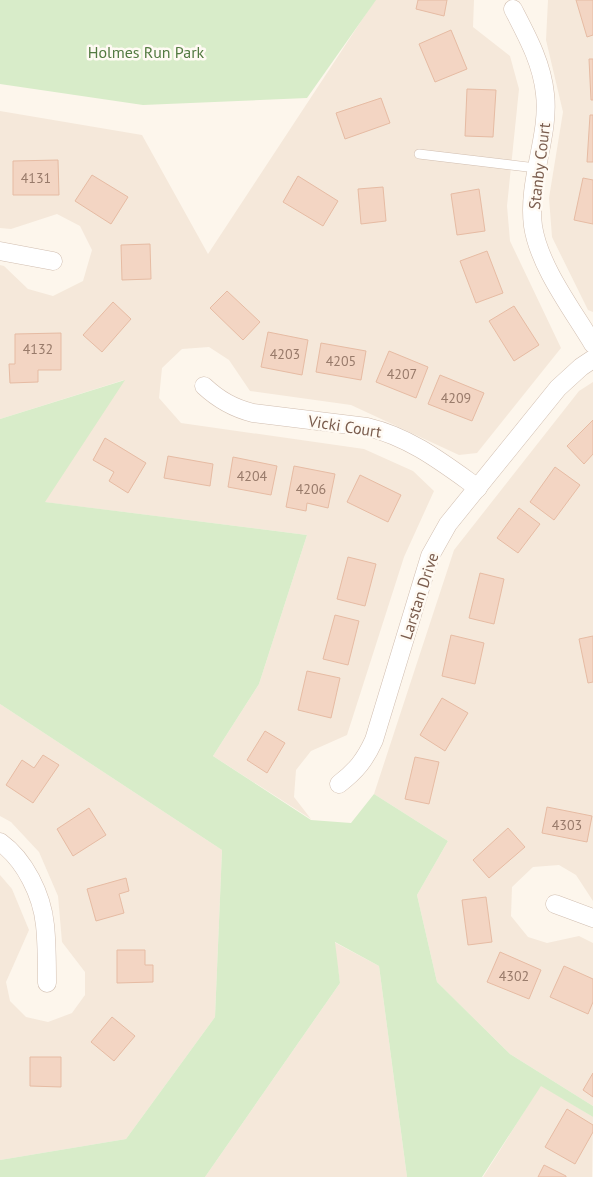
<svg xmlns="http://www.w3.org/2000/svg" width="593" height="1177" font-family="'PT Sans',sans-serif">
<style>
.residential{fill:#f5e8da}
.green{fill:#d8ecc9}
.building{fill:#f3d5c3;stroke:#e6bba3}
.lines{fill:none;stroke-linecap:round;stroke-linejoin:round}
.lane-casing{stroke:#d1beb0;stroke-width:10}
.street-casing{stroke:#d1beb0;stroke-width:19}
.lane{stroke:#fff;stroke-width:9}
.street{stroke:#fff;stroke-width:18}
.labels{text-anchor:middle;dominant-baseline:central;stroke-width:5;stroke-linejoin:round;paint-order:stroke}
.number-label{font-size:14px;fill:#987a6a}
.park-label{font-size:16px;fill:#537a41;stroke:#fffaf3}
.street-label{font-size:16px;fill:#7a5c4d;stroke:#fffaf3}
</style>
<rect width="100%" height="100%" fill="#fdf6ec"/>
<g class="residential">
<polygon points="375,0 474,0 473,27 510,56 519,89 507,206 510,241 561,348 477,453 459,455 351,405 250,391 229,360 209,347 182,349 162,368 159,398 181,423 364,449 413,471 434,491 404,557 347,735 311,751 296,770 294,797 311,819 213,756 259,684 307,535 44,502 124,380 0,419 0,265 4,266 28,289 53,296 83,281 92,250 80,226 57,214 11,229 0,228 0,111 142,135 208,254"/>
<polygon points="548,0 593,0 593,312 588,310 552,237 549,198 563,112 546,40"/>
<polygon points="593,382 593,901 576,875 559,865 533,867 512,887 511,916 528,937 547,943 579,936 593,943 593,1106 510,1054 437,982 417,895 448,841 374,794 454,550 579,391"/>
<polygon points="0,704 222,850 215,1017 126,1139 0,1160 0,875 12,889 29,930 6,982 10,1001 26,1017 48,1022 72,1013 85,995 85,972 62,942 58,896 39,852 11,822 0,816"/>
<polygon points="334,942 379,966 407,1177 205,1177 340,983"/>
<polygon points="541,1085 593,1117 592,1177 483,1177"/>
</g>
<g class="green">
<polygon points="0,0 376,0 307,98 143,105 0,84"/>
<polygon points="125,380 45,502 307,535 259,684 213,756 311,820 351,823 374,794 448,841 417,895 437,982 510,1054 593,1106 593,1117 541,1086 482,1177 407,1177 379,966 335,942 340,983 205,1177 0,1177 0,1160 126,1139 215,1017 222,850 0,704 0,419"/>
</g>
<g class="building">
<polygon points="418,0 447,0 444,16 416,9"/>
<polygon points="576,0 593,0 593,35 587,37"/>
<polygon points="451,30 467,69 435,82 419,44"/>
<polygon points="589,59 593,59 593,100 591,100"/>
<polygon points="467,89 496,90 493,137 465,136"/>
<polygon points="381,98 390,123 345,139 336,113"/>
<polygon points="590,115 593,115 593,162 587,162"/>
<polygon points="58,160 59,195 13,195 13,161"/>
<polygon points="92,175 128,197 111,224 75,201"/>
<polygon points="298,176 338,201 323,226 283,202"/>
<polygon points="583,178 593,180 593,224 574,220"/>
<polygon points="383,187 386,221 361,224 358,189"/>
<polygon points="479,189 485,231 457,235 451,194"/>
<polygon points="150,244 151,279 122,280 121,245"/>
<polygon points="487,251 503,293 476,303 460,261"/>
<polygon points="227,291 260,322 243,340 210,308"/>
<polygon points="113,302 131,319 102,352 83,335"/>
<polygon points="514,306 539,345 514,361 489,321"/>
<polygon points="268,332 308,340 302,375 261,367"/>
<polygon points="61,333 61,370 38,370 38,382 10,383 9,364 15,364 15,334"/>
<polygon points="321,343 366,351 361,380 316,372"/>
<polygon points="389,351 428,367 416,398 376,382"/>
<polygon points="440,375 484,393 472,421 428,404"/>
<polygon points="593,420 593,454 584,464 567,446"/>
<polygon points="105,438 146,463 128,493 109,481 114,472 93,460"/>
<polygon points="168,456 213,464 210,486 164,478"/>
<polygon points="233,457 277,466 271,495 228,487"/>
<polygon points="294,466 335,474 328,508 307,503 306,511 286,507"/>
<polygon points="555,467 580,485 554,520 530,502"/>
<polygon points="360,475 401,495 388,522 347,502"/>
<polygon points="519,508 540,524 518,553 497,538"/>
<polygon points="348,557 376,564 365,606 337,599"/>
<polygon points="480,573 504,579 494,624 469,618"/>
<polygon points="335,615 359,621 348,665 323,659"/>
<polygon points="451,635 484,643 475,684 442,676"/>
<polygon points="593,636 593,682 588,683 579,639"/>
<polygon points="307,671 340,678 331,718 298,710"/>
<polygon points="442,698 468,713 445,751 420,735"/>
<polygon points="265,731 285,743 267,773 247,760"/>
<polygon points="43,755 59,765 33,803 6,785 22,760 34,768"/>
<polygon points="415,757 439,762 429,804 405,799"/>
<polygon points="547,807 592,816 587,842 542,833"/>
<polygon points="89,808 106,835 73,856 57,829"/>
<polygon points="508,828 525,847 489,878 473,860"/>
<polygon points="126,878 129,891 119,894 124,913 96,921 87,889"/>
<polygon points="486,897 492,942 468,945 462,900"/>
<polygon points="117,950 145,950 145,965 153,965 153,982 117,983"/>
<polygon points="500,952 541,970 529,999 487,982"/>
<polygon points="564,966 593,979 593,1002 588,1014 550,997"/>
<polygon points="112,1017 135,1036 114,1061 91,1042"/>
<polygon points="30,1057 61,1057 61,1087 30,1086"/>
<polygon points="593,1073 593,1097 583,1090"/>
<polygon points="567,1109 593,1125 593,1132 575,1164 545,1147"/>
<polygon points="544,1165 566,1176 566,1177 538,1177"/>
</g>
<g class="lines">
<g class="lane-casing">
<polyline id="lane" points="419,154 536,168"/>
</g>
<g class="street-casing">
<g id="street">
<path d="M513 9C527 36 542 63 545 94 550 136 527 181 533 226 539 266 572 309 593 344"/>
<polyline points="0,251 53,261"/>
<path d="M204 386C219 400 233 408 253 413L367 427C410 437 443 463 478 488"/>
<path d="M339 784C356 771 365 760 374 740L430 556 448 524 558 388 581 367 593 359"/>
<path d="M0 842C25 860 42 895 45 925 47 944 47 964 47 983"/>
<polyline points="555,904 593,918"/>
</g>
</g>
<use href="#lane" class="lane"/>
<use href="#street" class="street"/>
</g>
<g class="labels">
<g class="number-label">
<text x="36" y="178">4131</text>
<text x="38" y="349">4132</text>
<text x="285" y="354">4203</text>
<text x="341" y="361">4205</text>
<text x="402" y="374">4207</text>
<text x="456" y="398">4209</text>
<text x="252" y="476">4204</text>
<text x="311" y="489">4206</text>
<text x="567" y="825">4303</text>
<text x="514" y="976">4302</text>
</g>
<g class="park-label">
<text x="146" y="52">Holmes Run Park</text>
</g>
<g class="street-label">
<text transform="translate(539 166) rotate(-83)">Stanby Court</text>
<text transform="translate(345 426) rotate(9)">Vicki Court</text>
<text transform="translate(419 596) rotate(-72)">Larstan Drive</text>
</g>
</g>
</svg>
